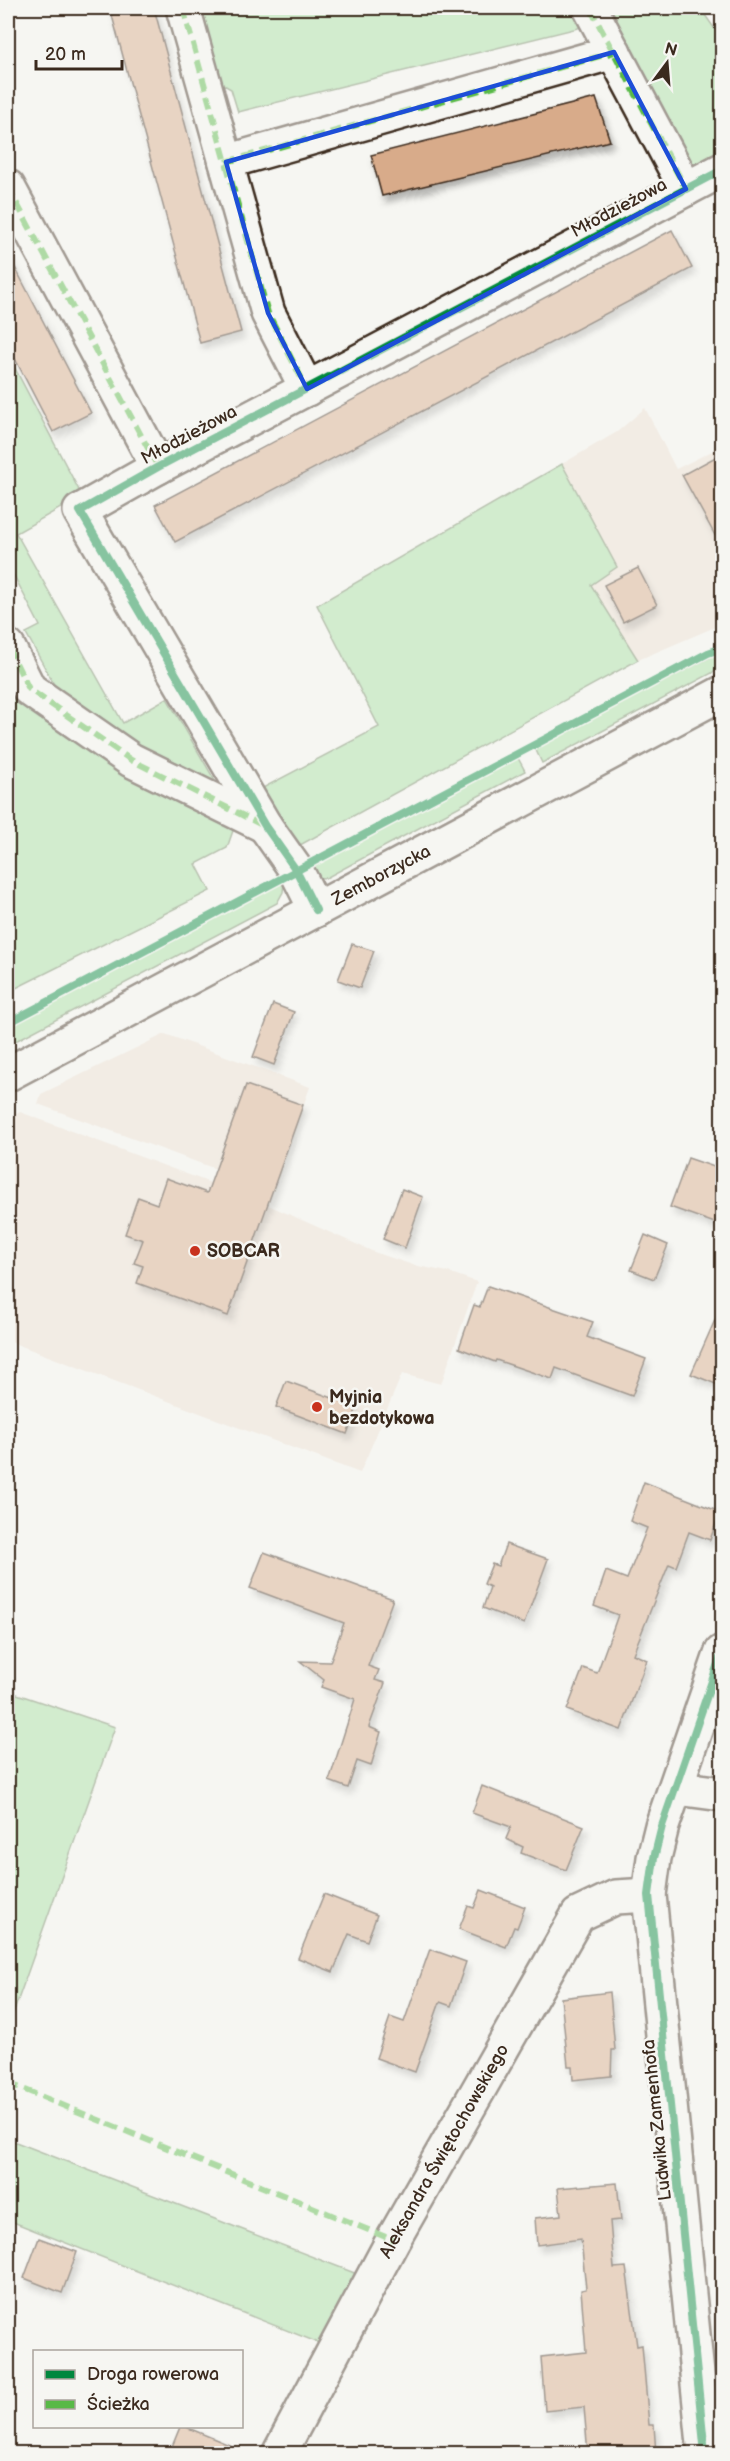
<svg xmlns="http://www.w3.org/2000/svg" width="730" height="2461" font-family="'Balsamiq Sans',sans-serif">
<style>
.built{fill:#ede0d3}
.green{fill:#a6dfa3;stroke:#708460;stroke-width:1.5}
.building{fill:#d8ab8a;stroke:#3b2a1e;stroke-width:1.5;filter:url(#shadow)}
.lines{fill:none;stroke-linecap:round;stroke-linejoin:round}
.minor-casing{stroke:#3b2a1e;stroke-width:38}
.minor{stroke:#f6f6f2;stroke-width:33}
.quiet{stroke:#58b947;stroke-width:6;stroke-dasharray:12 6;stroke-linecap:butt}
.cycleway-casing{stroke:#f6f6f2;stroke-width:11}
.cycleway{stroke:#00873e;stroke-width:8}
.marked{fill:none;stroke:#1d4ed8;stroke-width:4.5;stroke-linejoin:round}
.poi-dot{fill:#c8321e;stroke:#f6f6f2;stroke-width:2}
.labels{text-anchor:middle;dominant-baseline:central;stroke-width:5;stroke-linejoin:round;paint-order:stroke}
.street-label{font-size:18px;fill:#3b2a1e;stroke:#f6f6f2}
.poi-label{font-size:18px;font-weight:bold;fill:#3b2a1e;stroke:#f6f6f2;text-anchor:start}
</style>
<defs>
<filter id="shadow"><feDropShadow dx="3.5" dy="6" stdDeviation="3" flood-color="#0004"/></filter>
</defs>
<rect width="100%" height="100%" fill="#f6f6f2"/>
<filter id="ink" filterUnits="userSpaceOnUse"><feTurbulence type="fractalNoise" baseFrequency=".0167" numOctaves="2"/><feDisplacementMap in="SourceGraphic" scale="12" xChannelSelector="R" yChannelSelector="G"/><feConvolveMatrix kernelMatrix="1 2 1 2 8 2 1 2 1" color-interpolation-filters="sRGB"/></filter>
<g filter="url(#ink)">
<g class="built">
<polygon points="645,408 676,469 722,446 722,624 638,660 591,585 617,567 562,464 617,432"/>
<polygon points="165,1034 310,1087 273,1190 38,1104 41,1094"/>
<polygon points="20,1112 259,1201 374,1252 413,1265 448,1272 477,1282 441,1384 402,1374 360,1473 8,1341 8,1118"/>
</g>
<g class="green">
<polygon points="196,8 700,8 722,39 722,152 689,169 606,21 238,112 231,89 215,80"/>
<polygon points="8,355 82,496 16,533 123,723 167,698 218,786 131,743 56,688 26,633 40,626 8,564"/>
<polygon points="562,464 617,567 591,585 638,660 291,850 257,791 379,727 317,605"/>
<polygon points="720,652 721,664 712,673 542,763 535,748"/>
<polygon points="8,683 15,698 122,770 235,825 227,848 196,864 210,891 8,992"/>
<polygon points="518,758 525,771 326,878 313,877 304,870"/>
<polygon points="284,881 283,892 277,903 8,1045 8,1027"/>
<polygon points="8,1691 115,1727 8,2028"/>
<polygon points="8,2139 357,2274 324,2345 8,2220"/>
</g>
<g class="building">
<polygon points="110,8 154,8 241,332 200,343"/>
<polygon points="596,98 610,141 382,196 371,155"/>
<polygon points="672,230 692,268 175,542 155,505"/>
<polygon points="8,254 91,413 53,432 8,345"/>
<polygon points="723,453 723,550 682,475"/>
<polygon points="638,568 657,605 623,622 604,585"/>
<polygon points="352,944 374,951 360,988 338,980"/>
<polygon points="273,1004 294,1012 274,1065 253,1057"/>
<polygon points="246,1085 303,1105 228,1316 137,1283 143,1266 134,1263 143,1240 125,1234 138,1197 157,1204 166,1178 207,1193"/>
<polygon points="688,1158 723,1170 723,1226 670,1207"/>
<polygon points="402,1189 423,1197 405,1248 383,1239"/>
<polygon points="645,1235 668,1245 654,1279 631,1270"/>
<polygon points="488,1286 593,1322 587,1337 646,1359 632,1396 556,1368 552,1379 496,1360 495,1362 459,1348 474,1305 480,1307"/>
<polygon points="723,1302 723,1387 691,1374"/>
<polygon points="286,1381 357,1407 347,1434 276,1407"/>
<polygon points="644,1482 720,1512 710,1540 689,1532 676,1567 669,1564 633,1654 647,1660 621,1730 567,1710 583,1668 597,1673 618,1615 594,1606 606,1571 627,1579 647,1528 630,1521"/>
<polygon points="506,1544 548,1559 524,1624 483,1608 490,1587 484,1584 492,1564 498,1566"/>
<polygon points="264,1552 393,1599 368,1666 379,1670 375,1680 385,1683 369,1727 381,1732 371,1766 357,1761 348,1788 329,1781 355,1699 321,1687 324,1680 300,1661 330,1662 344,1623 250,1588"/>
<polygon points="482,1786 584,1826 566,1870 521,1853 523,1847 506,1839 511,1827 472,1813"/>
<polygon points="481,1890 525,1907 517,1928 514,1927 506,1947 459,1929 468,1906 474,1908"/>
<polygon points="324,1894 377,1915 367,1941 349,1934 333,1972 298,1958"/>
<polygon points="430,1949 466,1962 451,2006 440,2002 415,2072 376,2058 390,2017 404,2022"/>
<polygon points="610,1992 615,2050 612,2050 611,2076 573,2080 572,2066 568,2066 561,1998"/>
<polygon points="617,2183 621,2220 610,2221 614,2268 626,2267 637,2346 642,2345 649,2425 654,2425 656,2454 588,2454 584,2407 545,2411 541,2357 586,2352 581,2290 586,2289 581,2239 537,2245 535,2218 561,2215 558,2188"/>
<polygon points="39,2238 77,2252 62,2293 24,2278"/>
<polygon points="180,2427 186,2427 251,2454 169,2454"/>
</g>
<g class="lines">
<g class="minor-casing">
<g id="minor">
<polyline points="183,8 268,313 307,389"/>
<polyline points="590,8 686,189"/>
<polyline points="226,162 614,52"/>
<polyline points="8,187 158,467"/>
<polyline points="8,647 29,689 131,760 265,826"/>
<polyline points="316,910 296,870 265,826 80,511 158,467 722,170"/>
<path id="s1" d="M8 1074 722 693"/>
<polyline points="677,1788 722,1794"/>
<path id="s2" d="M279 2454 393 2240 578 1915 616 1897 649 1895"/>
<polyline points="705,2454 649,1895 654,1858 662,1826 722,1652"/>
</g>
</g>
<use href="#minor" class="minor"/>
<g class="quiet">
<polyline points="183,8 268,313 307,389"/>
<polyline points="590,8 686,189"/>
<polyline points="226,162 614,52"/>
<polyline points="8,187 158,467"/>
<polyline points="8,647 29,689 131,760 262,825"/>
<polyline points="8,2083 393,2240"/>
</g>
<g class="cycleway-casing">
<g id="cycleway">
<polyline points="316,910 296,870 265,826 80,511 158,467 722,170"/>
<polyline points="8,1023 708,653 722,648"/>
<polyline points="705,2454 649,1895 654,1858 662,1826 722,1652"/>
</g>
</g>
<use href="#cycleway" class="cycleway"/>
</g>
</g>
<path d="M0 0H730V2461H0ZM614 52 686 189 307 389 268 313 226 162Z" fill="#f6f6f2" fill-opacity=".55" fill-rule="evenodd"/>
<path class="marked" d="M614 52 686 189 307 389 268 313 226 162Z"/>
<g class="poi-dot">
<circle cx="195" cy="1251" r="6"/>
<circle cx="317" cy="1407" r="6"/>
</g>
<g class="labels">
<g class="street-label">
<text transform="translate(619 208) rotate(-28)">Młodzieżowa</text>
<text transform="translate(189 435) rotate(-28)">Młodzieżowa</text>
<text stroke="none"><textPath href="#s1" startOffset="423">Zemborzycka</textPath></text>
<text transform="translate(657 2120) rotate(-96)">Ludwika Zamenhofa</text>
<text stroke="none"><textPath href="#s2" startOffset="345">Aleksandra Świętochowskiego</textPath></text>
</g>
<g class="poi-label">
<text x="207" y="1251">SOBCAR</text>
<text x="329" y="1397">Myjnia<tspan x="329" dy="21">bezdotykowa</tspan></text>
</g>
</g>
<rect width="730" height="2461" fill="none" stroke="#f6f6f2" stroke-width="30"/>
<rect x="15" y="15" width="700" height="2431" fill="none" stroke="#3b2a1e" stroke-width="2" filter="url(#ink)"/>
<rect x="33" y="2350" width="210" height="78" fill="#f6f6f2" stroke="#aba49d" stroke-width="1.5"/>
<rect x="45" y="2370" width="30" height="9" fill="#00873e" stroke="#aba49d" stroke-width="1.5"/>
<text x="87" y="2380" font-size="18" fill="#3b2a1e">Droga rowerowa</text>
<rect x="45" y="2400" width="30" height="9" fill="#58b947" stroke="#aba49d" stroke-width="1.5"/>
<text x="87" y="2410" font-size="18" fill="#3b2a1e">Ścieżka</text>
<g transform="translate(667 63) rotate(16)" stroke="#f6f6f2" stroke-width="4.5" paint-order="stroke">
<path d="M0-4.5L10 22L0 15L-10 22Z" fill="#3b2a1e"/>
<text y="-9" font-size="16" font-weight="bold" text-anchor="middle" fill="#3b2a1e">N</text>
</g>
<path d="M36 60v9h86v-9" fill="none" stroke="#3b2a1e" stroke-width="3"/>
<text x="45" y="60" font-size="18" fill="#3b2a1e" stroke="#f6f6f2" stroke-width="4.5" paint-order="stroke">20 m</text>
</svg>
